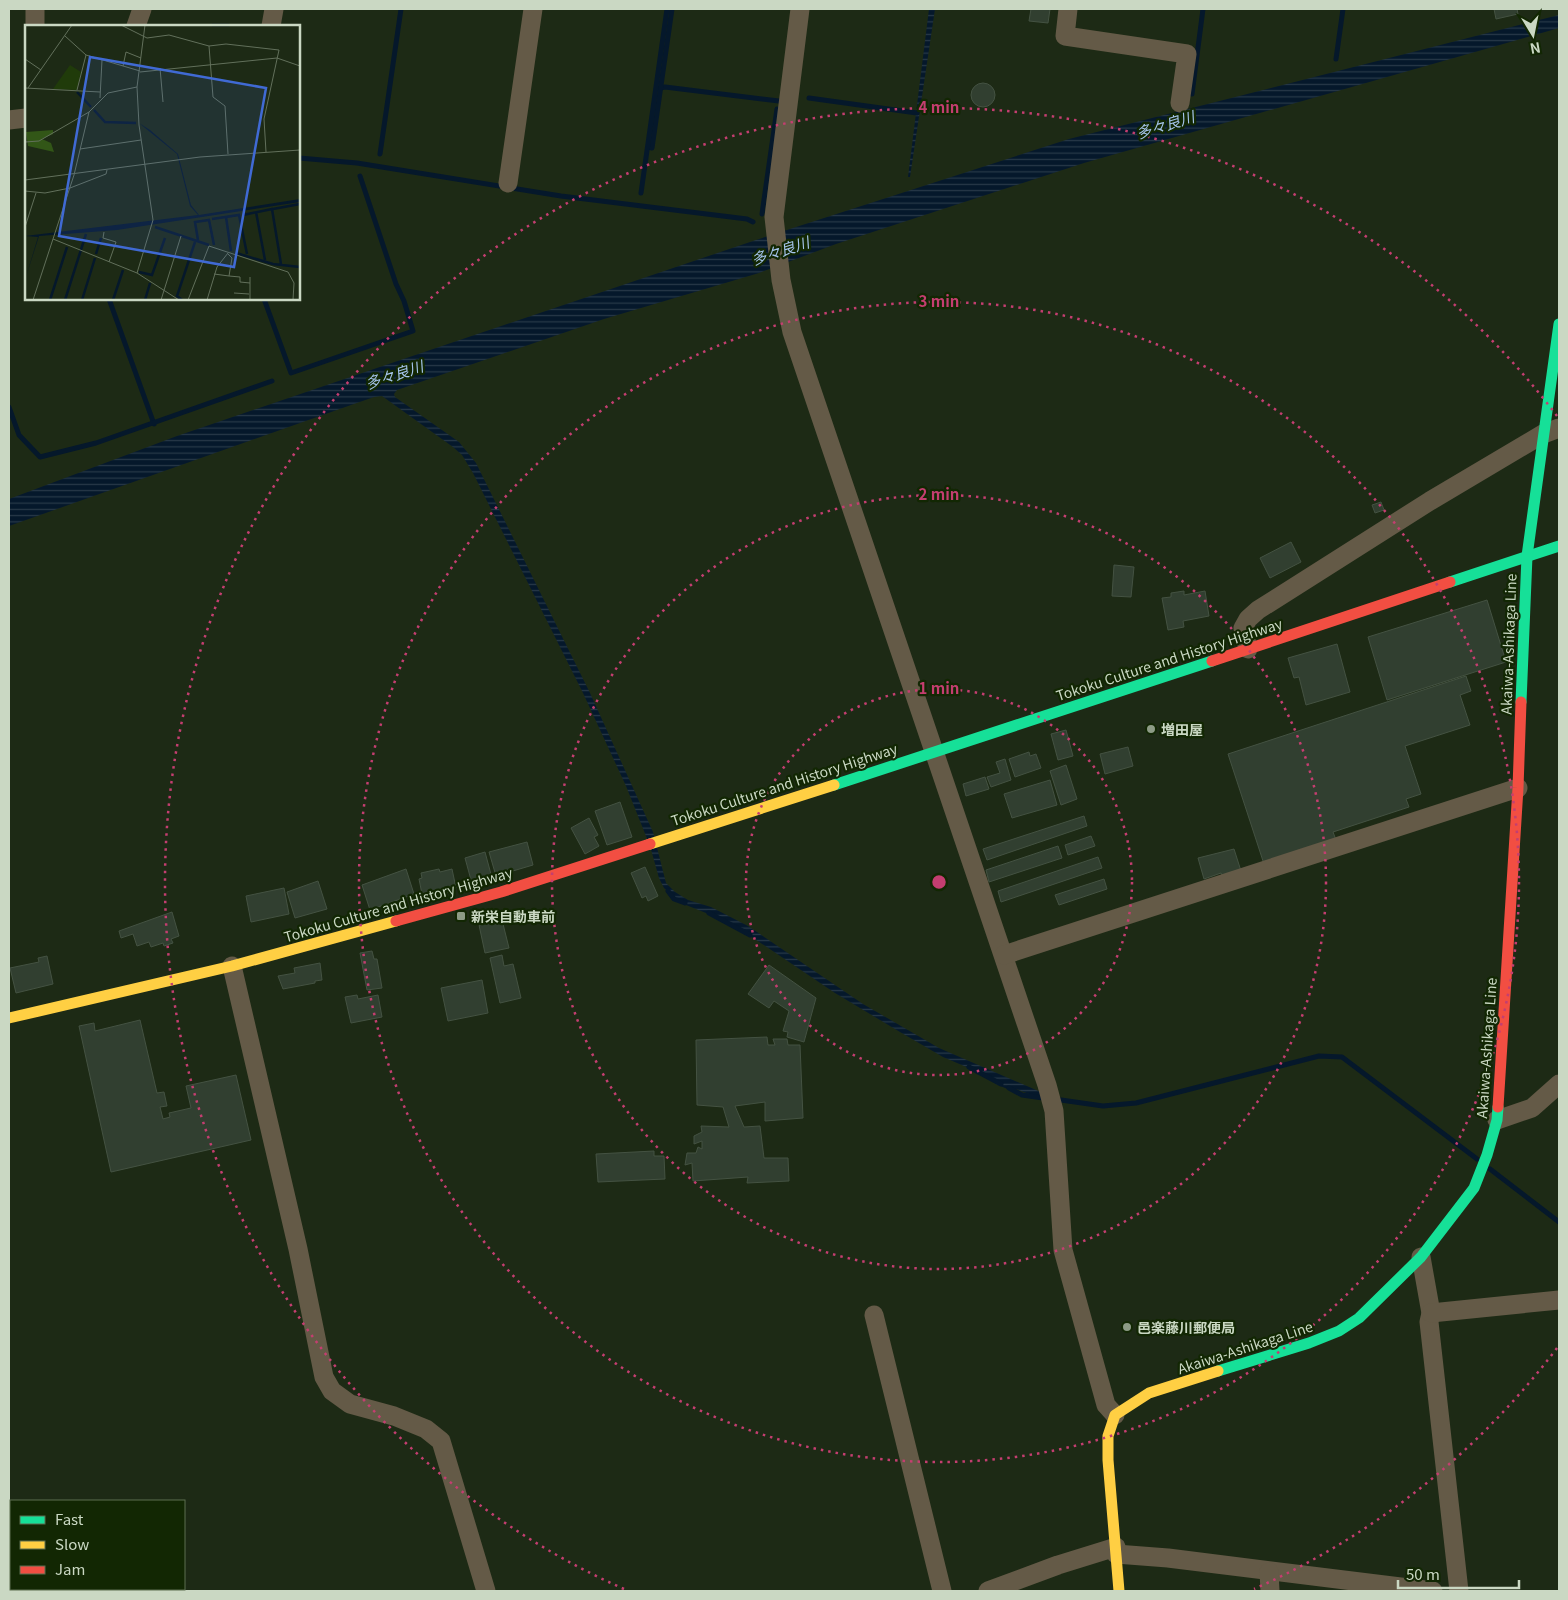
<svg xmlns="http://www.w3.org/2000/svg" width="1568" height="1600" font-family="Georgia,'Noto Sans JP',serif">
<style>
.water{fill:url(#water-rules)}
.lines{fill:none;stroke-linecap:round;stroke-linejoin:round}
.stream{stroke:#05182b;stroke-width:5}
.building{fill:#313f30;stroke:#445242}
.street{stroke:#645a47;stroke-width:19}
.fast{stroke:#16e098;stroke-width:11}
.slow{stroke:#ffcf43;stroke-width:11}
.jam{stroke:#f24e42;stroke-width:11}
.ring{fill:none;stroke:#c43e70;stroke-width:2.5;stroke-dasharray:2.5 5}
.poi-dot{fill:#8d9b86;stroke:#122703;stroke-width:2}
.labels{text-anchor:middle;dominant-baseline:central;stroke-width:4.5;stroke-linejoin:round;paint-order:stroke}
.street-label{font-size:14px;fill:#cad8c3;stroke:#122703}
.poi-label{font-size:14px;font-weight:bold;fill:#cad8c3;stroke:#122703;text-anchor:start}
.water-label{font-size:15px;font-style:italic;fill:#a6c5ed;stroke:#122703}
.inset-river{fill:none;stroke:#05182b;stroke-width:2.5}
.inset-road{fill:none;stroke:#62705b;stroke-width:1}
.view{fill:#406ad4;fill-opacity:0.15;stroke:#406ad4;stroke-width:2.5}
.inset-edge{fill:none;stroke:#cad8c3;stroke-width:2.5}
.centre{fill:#c43e70;stroke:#122703;stroke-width:2.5}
.ring-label{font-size:15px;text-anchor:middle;font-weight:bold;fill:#c43e70;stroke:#122703;stroke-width:4.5;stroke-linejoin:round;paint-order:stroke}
</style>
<defs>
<pattern id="water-rules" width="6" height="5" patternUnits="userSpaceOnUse" patternTransform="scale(1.25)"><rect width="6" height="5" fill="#05182b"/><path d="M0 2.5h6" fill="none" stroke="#283948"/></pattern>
</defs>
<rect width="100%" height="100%" fill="#1d2a15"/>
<g class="water">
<polygon points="929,9 935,9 910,177 908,177"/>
<polygon points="1559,15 1559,28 1084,163 836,244 759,273 604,319 397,390 394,394 395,397 459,442 476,463 590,693 653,832 666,883 675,892 688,900 711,907 748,926 863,1004 939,1048 1043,1093 1045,1100 1016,1089 1014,1092 996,1084 997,1080 943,1057 900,1032 835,993 731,923 681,903 664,888 659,878 650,846 626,786 583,693 473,473 462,455 453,447 382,396 374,397 351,405 9,526 9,499 177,436 371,370 756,240 1069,139"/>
</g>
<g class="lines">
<g class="stream">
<polyline points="1336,59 1343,9"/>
<polyline points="660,88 665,87 779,101"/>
<polyline points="1192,94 1203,9"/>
<polyline points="809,98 917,113"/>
<polyline points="648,147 652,148 672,9"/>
<polyline points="380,154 401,9"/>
<polyline points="299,158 357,163 561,196 747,219 753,222"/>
<polyline points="641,193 667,9"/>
<polyline points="762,214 777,109"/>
<polyline points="109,299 154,424"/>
<polyline points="264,299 291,373 413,331 404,301 396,284 360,176"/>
<polyline points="9,407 19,435 40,457 96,443 272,381"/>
<polyline points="668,891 674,899 685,903"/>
<polyline points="709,913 750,935"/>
<polyline points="969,1067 1001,1084"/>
<polyline points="1009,1088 1022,1095 1043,1098"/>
<polyline points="1054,1099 1103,1106 1136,1103 1319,1056 1342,1057 1477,1159"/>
<polyline points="1490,1169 1559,1222"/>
</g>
</g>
<g class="building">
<polygon points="1031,9 1050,9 1048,23 1029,21"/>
<polygon points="1494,9 1517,9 1518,14 1496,19"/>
<circle cx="983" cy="95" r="12"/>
<polygon points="1381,502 1384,510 1375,513 1372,505"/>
<polygon points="1291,542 1301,562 1270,578 1260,558"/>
<polygon points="1114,565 1134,567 1131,597 1112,596"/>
<polygon points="1184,591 1184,595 1205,591 1209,616 1183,621 1184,627 1168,630 1162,598 1171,597 1171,593"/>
<polygon points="1487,600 1506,662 1387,700 1368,637"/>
<polygon points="1337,644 1350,692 1306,705 1299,677 1294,678 1288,658"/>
<polygon points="1466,676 1471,691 1460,695 1470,725 1405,746 1421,794 1406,799 1409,807 1333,832 1336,840 1264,864 1228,754"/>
<polygon points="1066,730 1073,756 1058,760 1051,734"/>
<polygon points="1128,747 1133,766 1105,774 1100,754"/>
<polygon points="1029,752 1030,756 1036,754 1041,768 1015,777 1009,759"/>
<polygon points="1005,759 1011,780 991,787 987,777 1000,773 996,762"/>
<polygon points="1066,765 1077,799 1061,805 1050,771"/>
<polygon points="985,777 989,789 966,796 963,784"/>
<polygon points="1050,780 1057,805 1012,818 1004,794"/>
<polygon points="620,802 632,837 607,845 595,811"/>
<polygon points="1084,816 1087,826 987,860 983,849"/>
<polygon points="589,818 598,835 594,837 599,846 585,854 571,828"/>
<polygon points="1091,836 1095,846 1068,855 1065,845"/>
<polygon points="527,842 533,865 496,876 489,852"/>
<polygon points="1058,846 1062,858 989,882 986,870"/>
<polygon points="1234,849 1241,871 1222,875 1221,873 1204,879 1198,858"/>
<polygon points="485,852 492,878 474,883 473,880 471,880 465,858"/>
<polygon points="1098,857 1102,868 1001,902 998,891"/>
<polygon points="645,867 658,896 648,901 646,896 642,898 631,873"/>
<polygon points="406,869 414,894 370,910 362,885"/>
<polygon points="439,869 440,872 452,869 456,888 449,890 450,892 423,899 419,879 422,878 421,873"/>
<polygon points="1104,879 1107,889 1059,905 1055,895"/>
<polygon points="318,881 327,909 295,918 287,892"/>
<polygon points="284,888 289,914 251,922 246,896"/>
<polygon points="172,912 179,936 171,939 173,943 164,946 163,943 151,947 149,942 137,946 133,934 121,938 119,931"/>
<polygon points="502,920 509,948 485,953 479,925"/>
<polygon points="372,951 374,959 377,959 382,988 367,990 360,953"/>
<polygon points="502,955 504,966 513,964 521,998 500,1003 490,958"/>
<polygon points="47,956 53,984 16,993 10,968 39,962 38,958"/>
<polygon points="320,963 322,980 315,981 315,983 283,989 278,976 295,973 294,968"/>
<polygon points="769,965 816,998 804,1042 787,1037 788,1032 783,1031 789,1011 774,1001 769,1008 748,994"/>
<polygon points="482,980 488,1013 448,1021 441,988"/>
<polygon points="357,995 358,999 378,995 382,1017 351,1023 345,997"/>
<polygon points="140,1020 157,1093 164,1092 167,1106 160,1107 163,1119 170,1117 169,1113 191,1108 186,1086 236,1075 251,1140 111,1172 79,1026 94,1023 95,1031"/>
<polygon points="767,1037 768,1045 775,1045 773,1039 787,1039 788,1045 800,1045 803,1118 765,1121 765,1102 735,1106 744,1127 760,1126 764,1158 788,1158 789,1181 747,1183 748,1177 693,1181 692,1163 685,1165 687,1153 696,1153 698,1147 702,1149 702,1141 694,1144 694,1136 702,1132 701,1126 729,1127 723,1107 697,1105 696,1040"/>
<polygon points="654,1151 654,1156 664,1156 665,1179 598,1182 596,1154"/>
</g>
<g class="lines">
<g class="street">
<polyline points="800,9 774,217 781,280 792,332 1047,1085 1054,1111 1063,1250 1106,1405 1115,1415"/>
<polyline points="1068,9 1065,36 1187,54 1180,103"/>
<polyline points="35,26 35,9"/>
<polyline points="136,26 142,9"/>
<polyline points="271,26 274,9"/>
<polyline points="9,120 26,118"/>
<polyline points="508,183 533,9"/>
<polyline points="1248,649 1243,628 1248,619 1258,610 1430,501 1543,434 1559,428"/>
<polyline points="1004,955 1518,788"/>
<polyline points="232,966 298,1249 324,1377 332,1391 350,1404 394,1416 426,1429 441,1441 486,1591"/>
<polyline points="1497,1120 1532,1108 1559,1084"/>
<polyline points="1421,1257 1431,1313 1429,1322 1459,1591"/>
<polyline points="1431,1313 1559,1300"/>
<polyline points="874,1315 942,1591"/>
<polyline points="1116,1554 1168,1558 1433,1591"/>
<polyline points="1269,1572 1270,1591"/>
<polyline points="988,1591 1058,1565 1116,1547"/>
</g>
<g class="fast">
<polyline points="1450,582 1559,546"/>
<polyline points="1521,702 1527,556 1559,324"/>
<polyline points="834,785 1212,661"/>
<polyline points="1218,1371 1309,1343 1339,1331 1359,1318 1421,1257 1474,1188 1487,1155 1497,1120 1498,1107"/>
</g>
<g class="slow">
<polyline points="650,844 834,785"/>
<polyline points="9,1018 232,966 396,921"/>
<polyline points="1119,1591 1108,1460 1108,1436 1115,1415 1149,1393 1218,1371"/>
</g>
<g class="jam">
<polyline points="1212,661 1450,582"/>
<polyline points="396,921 501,892 650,844"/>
<polyline points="1498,1107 1518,788 1521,702"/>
</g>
</g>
<g class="ring">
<circle cx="939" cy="882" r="193"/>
<circle cx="939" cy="882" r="387"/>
<circle cx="939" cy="882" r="580"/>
<path d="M1557 1348A774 774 0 0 1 1254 1589M624 1589A774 774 0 1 1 1557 416"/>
</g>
<g class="poi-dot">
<circle cx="1151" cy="729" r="5"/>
<rect x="456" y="911" width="10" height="10" rx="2.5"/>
<circle cx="1127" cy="1327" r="5"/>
</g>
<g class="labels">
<g class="street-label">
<text transform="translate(1508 644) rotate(-88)">Akaiwa-Ashikaga Line</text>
<text transform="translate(1169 659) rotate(-18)">Tokoku Culture and History Highway</text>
<text transform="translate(784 784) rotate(-18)">Tokoku Culture and History Highway</text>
<text transform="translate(398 904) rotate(-16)">Tokoku Culture and History Highway</text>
<text transform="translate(1486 1048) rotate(-86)">Akaiwa-Ashikaga Line</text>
<text transform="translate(1245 1347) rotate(-18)">Akaiwa-Ashikaga Line</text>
</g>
<g class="poi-label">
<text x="1161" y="729">増田屋</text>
<text x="471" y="916">新栄自動車前</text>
<text x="1137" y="1327">邑楽藤川郵便局</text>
</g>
<g class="water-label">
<text transform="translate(1165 124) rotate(-17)">多々良川</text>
<text transform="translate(780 250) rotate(-18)">多々良川</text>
<text transform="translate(394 374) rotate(-18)">多々良川</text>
</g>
</g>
<g transform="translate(25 25)">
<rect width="275" height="275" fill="#1d2a15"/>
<path d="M28 105V109L17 114 26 118 29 127 3 121 1 107Z" fill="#325617"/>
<path d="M45 40 56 47 52 65 28 64Z" fill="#203b0a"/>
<path d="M114 98 125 105 153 129 166 180 174 190 275 174V177L92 205 14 211 0 255 13 212 0 211 173 190 165 181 152 129Z" fill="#05182b"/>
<path class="inset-river" d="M187 0H204M52 67 66 82M69 85 80 97 111 98M248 184 275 179M231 187 240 235M218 190 247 184 256 239M201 192 206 226M187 194 214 190 222 229M130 202 184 220M173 215 170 197 184 195 189 220M211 228 248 239 275 242M71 229 76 213M114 247 127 250 140 213M25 275 42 222M40 275 61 209M57 275 70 233M88 275 98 245M120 275 125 258M157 275 152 271 170 217"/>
<path class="inset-road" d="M96 0 122 13 144 10 184 21 201 19 254 25 239 94 241 127M40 11 61 30 115 46M184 21 188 72 200 81 203 129M0 34 16 45M98 41 101 27 116 33M135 43 138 77M115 47 252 33 275 41M0 63 75 67M3 63 47 0M52 65 61 30M75 73 77 35M0 117 14 116 64 87M55 124 116 115M0 155 175 132 275 125M0 166 20 168 45 163 81 149 82 145M0 202 11 168M79 207 78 213 91 217 84 237M28 214 112 248 154 275M203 229 207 233 204 251 215 252V257L225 258M112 248 128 195 114 100 112 62M189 249 204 251M225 252V275M209 268 224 269M8 275 49 150 64 87 83 68 112 62 120 0M136 275 156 211M163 275 184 221 263 247 269 258 268 275M182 275 192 242 203 228"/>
<path class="view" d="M65 32 241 63 209 242 34 211Z"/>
<rect width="275" height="275" class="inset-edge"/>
</g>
<circle cx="939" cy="882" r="8" class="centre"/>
<g class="ring-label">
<text x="939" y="113">4 min</text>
<text x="939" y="307">3 min</text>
<text x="939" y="500">2 min</text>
<text x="939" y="694">1 min</text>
</g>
<rect width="1568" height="1600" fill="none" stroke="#cad8c3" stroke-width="20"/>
<rect x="10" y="1500" width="175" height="90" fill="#122703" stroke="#5c6e50"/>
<rect x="20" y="1516" width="25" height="8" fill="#16e098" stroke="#5c6e50"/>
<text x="55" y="1525" font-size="15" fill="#cad8c3">Fast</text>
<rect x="20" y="1541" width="25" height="8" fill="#ffcf43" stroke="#5c6e50"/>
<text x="55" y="1550" font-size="15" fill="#cad8c3">Slow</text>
<rect x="20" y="1566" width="25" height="8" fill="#f24e42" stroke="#5c6e50"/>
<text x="55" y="1575" font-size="15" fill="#cad8c3">Jam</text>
<g transform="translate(1533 35) rotate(170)" stroke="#122703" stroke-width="4" paint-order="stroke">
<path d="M0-4L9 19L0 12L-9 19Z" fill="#cad8c3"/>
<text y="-8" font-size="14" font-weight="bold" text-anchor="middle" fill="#cad8c3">N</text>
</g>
<path d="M1398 1580v8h121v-8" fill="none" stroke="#cad8c3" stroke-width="2.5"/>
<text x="1406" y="1580" font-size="15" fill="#cad8c3" stroke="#122703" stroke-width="4" paint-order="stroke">50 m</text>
</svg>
